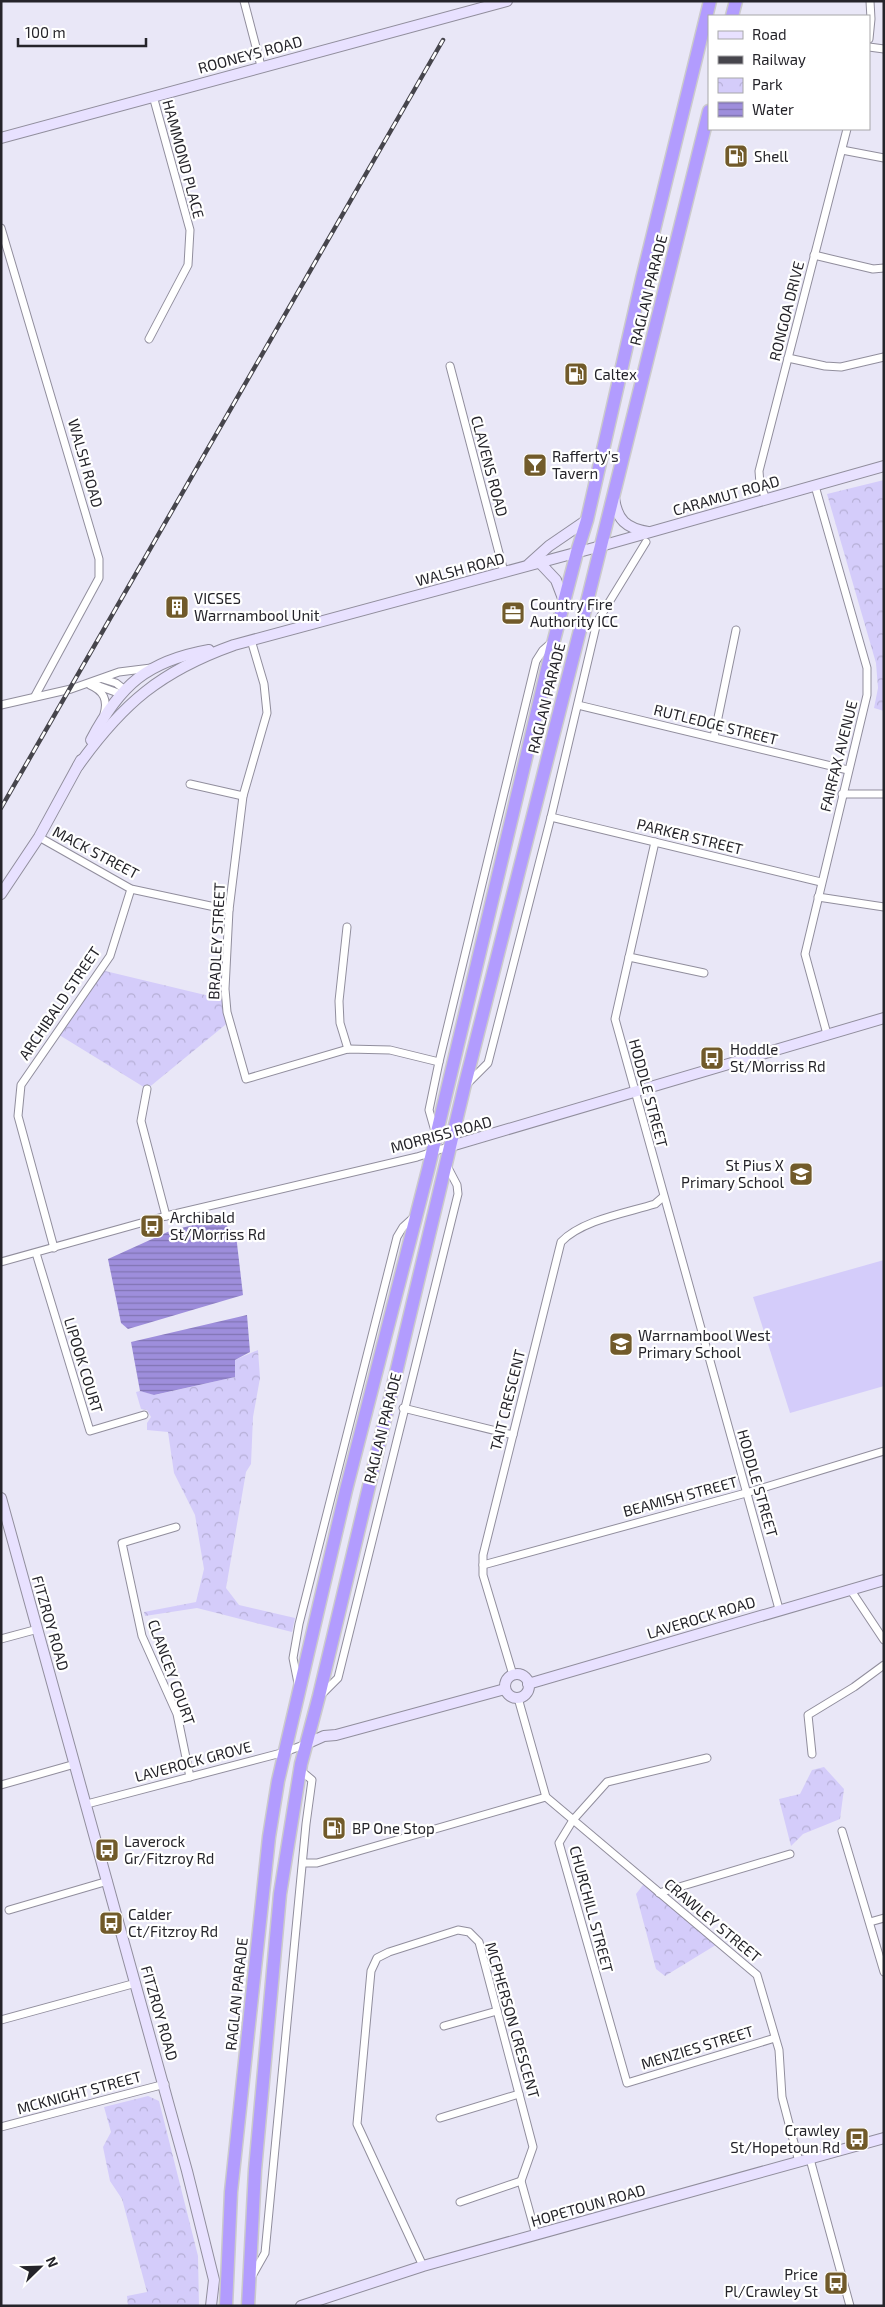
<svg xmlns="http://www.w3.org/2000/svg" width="885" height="2307" font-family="'Exo 2',sans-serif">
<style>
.park{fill:url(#park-crowns)}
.pitch{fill:#d4ccfa}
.water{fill:url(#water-rules)}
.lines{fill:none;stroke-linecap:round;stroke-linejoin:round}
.street-casing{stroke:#918e9d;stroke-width:9}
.secondary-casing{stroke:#918e9d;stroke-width:12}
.highway-casing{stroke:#cbcacc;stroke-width:15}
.street{stroke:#fff;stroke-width:7}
.secondary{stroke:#e8e1ff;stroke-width:10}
.highway{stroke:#b29cfe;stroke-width:12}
.rail-casing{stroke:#46454c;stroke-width:4.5}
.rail{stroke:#fff;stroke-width:2.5;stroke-dasharray:8;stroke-linecap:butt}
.labels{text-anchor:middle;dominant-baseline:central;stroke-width:4.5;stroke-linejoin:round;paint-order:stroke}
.street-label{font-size:15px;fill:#25242a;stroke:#fff}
.poi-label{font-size:15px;fill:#25242a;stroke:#fff;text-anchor:start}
</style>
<defs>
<pattern id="park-crowns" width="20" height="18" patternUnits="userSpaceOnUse" patternTransform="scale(1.25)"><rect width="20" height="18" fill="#d4ccfa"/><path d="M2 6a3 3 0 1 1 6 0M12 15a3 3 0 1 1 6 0" fill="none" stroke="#b6afd6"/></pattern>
<pattern id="water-rules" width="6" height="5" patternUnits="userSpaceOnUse" patternTransform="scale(1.25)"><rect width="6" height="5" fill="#9e8edc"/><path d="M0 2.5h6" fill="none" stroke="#8174b3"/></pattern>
</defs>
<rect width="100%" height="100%" fill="#e9e7f7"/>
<g class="park">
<polygon points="884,480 884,711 874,708 878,688 876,663 827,494"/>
<polygon points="101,970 226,1000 230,1021 147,1089 56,1033"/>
<polygon points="258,1350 260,1378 253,1417 251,1464 246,1472 226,1588 239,1605 295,1618 292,1632 197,1608 145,1616 144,1612 196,1602 204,1569 195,1515 174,1473 168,1432 147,1430 147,1423 151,1417 147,1410 141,1409 136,1392 140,1391 155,1395 235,1377 235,1360"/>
<polygon points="824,1767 844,1789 840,1819 803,1834 791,1846 779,1799 800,1794 812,1770"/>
<polygon points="646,1881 719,1943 665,1976 656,1969 636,1894"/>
<polygon points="148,2096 159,2101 198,2256 199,2306 128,2306 127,2296 147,2292 122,2199 110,2181 103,2147 111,2132 104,2107"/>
</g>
<polygon class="pitch" points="884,1260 884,1386 790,1413 753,1297"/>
<g class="water">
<polygon points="220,1219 236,1235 243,1295 128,1329 121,1323 108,1259 172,1230"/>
<polygon points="247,1315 250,1352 235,1360 235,1377 154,1395 140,1391 131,1342"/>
</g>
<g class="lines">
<g class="street-casing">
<g id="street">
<polyline points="244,1 261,66"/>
<polyline points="869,39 871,19 870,1"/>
<polyline points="869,47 884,49"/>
<polyline points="842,150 884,158"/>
<polyline points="1,228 99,559 99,578 35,696"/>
<polyline points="814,255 873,269 884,268"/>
<polyline points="149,339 188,265 190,230 153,96"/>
<polyline points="788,358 825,366 841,367 884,357"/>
<polyline points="450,366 504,572"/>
<polyline points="815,486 867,668 867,695 805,954 827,1034"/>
<polyline points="766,499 760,484 759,471 847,129"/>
<polyline points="251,640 264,684 267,713 243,796 229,910 225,989 227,1012 246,1079 348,1049 390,1050 439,1062"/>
<polyline points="103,679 116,683 125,690"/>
<path d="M90 685C104 691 108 700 104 714"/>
<polyline points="96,685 121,694"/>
<polyline points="1,705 71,689 119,672 151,668"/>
<polyline points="578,705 848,770"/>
<polyline points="714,737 736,630"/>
<polyline points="190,784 243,796"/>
<polyline points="842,794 884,794"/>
<polyline points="551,817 821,882"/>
<polyline points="39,837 131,889 229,910"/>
<polyline points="655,842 615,1019 779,1609"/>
<polyline points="818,897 884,907"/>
<polyline points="347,927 339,1001 340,1023 348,1049"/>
<polyline points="629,957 704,973"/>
<polyline points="467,1084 488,1063 551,817 597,622 646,542"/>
<polyline points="147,1089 141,1121 166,1216"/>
<polyline points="435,1131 429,1110 439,1062 536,661 543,650 552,642"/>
<polyline points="54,1248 18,1116 21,1085 110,956 131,889"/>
<polyline points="36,1253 90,1431 144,1415"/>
<polyline points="1,1262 166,1216 417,1157 451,1146"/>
<polyline points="403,1408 513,1435"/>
<polyline points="176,1527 122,1543 142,1636 177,1714 190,1777"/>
<polyline points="483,1565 746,1493 884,1451"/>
<polyline points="850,1589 884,1640"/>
<polyline points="1,1639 38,1629"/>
<path d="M513 1675 483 1575V1555L561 1242C582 1220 626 1213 655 1204L663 1197"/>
<polyline points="298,1683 293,1658 299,1624 397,1237 403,1227 415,1216"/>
<polyline points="322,1694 338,1678 458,1194 457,1185 447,1166"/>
<polyline points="518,1698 546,1797 757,1975 779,2050 782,2097 799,2162"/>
<polyline points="812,1754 808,1715 854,1687 884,1665"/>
<polyline points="707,1758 607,1782 573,1820 559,1843 627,2083 775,2038"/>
<polyline points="1,1785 75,1764"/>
<polyline points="87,1804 285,1752 306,1744"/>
<polyline points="842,1831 884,1972"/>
<polyline points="303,1863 317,1863 546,1797"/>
<polyline points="659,1893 790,1854"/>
<polyline points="9,1910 108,1881"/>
<polyline points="870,1922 884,1918"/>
<polyline points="1,2020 136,1983"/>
<polyline points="444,2026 497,2011"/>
<polyline points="440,2118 519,2094"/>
<polyline points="1,2127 165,2084"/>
<polyline points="810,2159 850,2306"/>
<polyline points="460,2202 521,2181"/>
<polyline points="423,2266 357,2124 371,1971 377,1958 389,1952 458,1930 469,1932 479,1942 533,2147 521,2181 536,2235"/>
<polyline points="252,2276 265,2253 306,1824 312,1780 300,1770"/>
</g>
</g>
<g class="secondary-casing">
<g id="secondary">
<polyline points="1,138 507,1"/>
<path d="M614 498C617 520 626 528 648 532"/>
<polyline points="540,563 556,580 564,601"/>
<polyline points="529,564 549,546 587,520"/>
<path d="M91 740C120 685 147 661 209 650"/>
<path d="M78 766C123 703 161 671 234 645L601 546 884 466"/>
<polyline points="1,894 39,837 81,760"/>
<polyline points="451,1146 884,1018"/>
<polyline points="1,1498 187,2171 214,2280 211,2306"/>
<circle cx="517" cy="1686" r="12"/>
<polyline points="528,1684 884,1580"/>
<polyline points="306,1744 324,1736 336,1735 505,1689"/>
<polyline points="301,2306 423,2266 884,2138"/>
</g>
</g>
<g class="highway-casing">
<g id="highway">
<polyline points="732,16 736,1"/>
<polyline points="226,2306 231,2192 269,1837 278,1781 346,1490 428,1170 554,640 577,552 587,520 642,279 710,1"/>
<polyline points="248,2306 255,2170 280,1894 301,1764 319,1696 464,1088 584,614 709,111"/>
</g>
</g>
<use href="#street" class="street"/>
<use href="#secondary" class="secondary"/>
<use href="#highway" class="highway"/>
<g class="rail-casing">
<polyline id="rail" points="1,808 443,40"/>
</g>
<use href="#rail" class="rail"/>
</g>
<defs>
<g id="fuel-square" transform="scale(1.25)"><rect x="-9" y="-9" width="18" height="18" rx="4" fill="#715a2a" stroke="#fff"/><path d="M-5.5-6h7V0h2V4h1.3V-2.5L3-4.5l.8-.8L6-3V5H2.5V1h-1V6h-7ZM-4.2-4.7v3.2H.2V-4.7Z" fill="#fff"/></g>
<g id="bar-square" transform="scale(1.25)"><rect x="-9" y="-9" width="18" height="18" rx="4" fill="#715a2a" stroke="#fff"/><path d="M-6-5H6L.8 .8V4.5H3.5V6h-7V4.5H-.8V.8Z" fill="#fff"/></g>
<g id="building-square" transform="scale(1.25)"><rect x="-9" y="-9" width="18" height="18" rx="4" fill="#715a2a" stroke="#fff"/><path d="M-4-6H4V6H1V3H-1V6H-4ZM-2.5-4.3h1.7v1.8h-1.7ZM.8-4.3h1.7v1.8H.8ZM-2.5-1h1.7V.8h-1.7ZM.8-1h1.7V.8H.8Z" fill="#fff"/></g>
<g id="office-square" transform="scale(1.25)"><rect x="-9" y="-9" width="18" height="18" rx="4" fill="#715a2a" stroke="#fff"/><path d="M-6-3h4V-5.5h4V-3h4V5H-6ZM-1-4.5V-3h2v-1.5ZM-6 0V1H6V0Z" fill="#fff"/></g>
<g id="bus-square" transform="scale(1.25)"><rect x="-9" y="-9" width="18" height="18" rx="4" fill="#715a2a" stroke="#fff"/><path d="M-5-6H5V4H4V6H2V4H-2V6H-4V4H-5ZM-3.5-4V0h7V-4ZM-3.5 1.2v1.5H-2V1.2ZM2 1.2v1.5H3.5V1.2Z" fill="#fff"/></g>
<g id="university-square" transform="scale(1.25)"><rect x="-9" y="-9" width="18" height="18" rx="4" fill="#715a2a" stroke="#fff"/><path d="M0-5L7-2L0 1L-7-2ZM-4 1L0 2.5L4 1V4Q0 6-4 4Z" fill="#fff"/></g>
<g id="school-square" transform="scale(1.25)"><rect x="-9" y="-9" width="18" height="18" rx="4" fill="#715a2a" stroke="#fff"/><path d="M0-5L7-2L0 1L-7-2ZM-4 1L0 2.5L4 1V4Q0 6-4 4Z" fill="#fff"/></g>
</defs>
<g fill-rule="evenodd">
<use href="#fuel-square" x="736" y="156"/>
<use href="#fuel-square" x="576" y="374"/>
<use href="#bar-square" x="535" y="465"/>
<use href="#building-square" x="177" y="607"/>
<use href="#office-square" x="513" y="613"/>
<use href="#bus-square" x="712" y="1058"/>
<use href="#university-square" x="801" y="1174"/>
<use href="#bus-square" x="152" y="1226"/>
<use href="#school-square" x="621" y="1344"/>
<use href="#fuel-square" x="334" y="1828"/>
<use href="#bus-square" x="107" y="1850"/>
<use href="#bus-square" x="111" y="1923"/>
<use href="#bus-square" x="857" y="2139"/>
<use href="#bus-square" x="836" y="2283"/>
</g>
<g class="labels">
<g class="street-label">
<text transform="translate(250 54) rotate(-15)">ROONEYS ROAD</text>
<text transform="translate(184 159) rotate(75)">HAMMOND PLACE</text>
<text transform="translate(648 290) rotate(-76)">RAGLAN PARADE</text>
<text transform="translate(786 311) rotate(-76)">RONGOA DRIVE</text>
<text transform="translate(86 463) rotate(74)">WALSH ROAD</text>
<text transform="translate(490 466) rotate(75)">CLAVENS ROAD</text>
<text transform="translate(726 495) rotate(-16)">CARAMUT ROAD</text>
<text transform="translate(460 569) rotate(-15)">WALSH ROAD</text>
<text transform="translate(546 698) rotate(-76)">RAGLAN PARADE</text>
<text transform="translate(716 724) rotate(14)">RUTLEDGE STREET</text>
<text transform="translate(838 756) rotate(-76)">FAIRFAX AVENUE</text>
<text transform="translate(690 836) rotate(14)">PARKER STREET</text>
<text transform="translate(96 852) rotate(28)">MACK STREET</text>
<text transform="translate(216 941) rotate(-87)">BRADLEY STREET</text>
<text transform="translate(59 1003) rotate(-56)">ARCHIBALD STREET</text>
<text transform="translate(649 1093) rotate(75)">HODDLE STREET</text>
<text transform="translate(441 1134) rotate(-15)">MORRISS ROAD</text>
<text transform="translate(84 1365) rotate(73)">LIPOOK COURT</text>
<text transform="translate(507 1400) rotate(-76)">TAIT CRESCENT</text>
<text transform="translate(382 1428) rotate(-76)">RAGLAN PARADE</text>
<text transform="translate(758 1483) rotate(74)">HODDLE STREET</text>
<text transform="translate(680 1496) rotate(-15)">BEAMISH STREET</text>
<text transform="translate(701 1617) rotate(-17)">LAVEROCK ROAD</text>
<text transform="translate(51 1623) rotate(74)">FITZROY ROAD</text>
<text transform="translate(172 1672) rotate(70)">CLANCEY COURT</text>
<text transform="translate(193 1761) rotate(-15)">LAVEROCK GROVE</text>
<text transform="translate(592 1909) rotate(75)">CHURCHILL STREET</text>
<text transform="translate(713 1920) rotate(40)">CRAWLEY STREET</text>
<text transform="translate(236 1994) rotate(-84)">RAGLAN PARADE</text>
<text transform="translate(160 2013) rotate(74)">FITZROY ROAD</text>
<text transform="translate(513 2020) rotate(74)">MCPHERSON CRESCENT</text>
<text transform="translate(697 2047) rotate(-17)">MENZIES STREET</text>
<text transform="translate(79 2092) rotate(-15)">MCKNIGHT STREET</text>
<text transform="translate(588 2205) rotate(-16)">HOPETOUN ROAD</text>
</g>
<g class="poi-label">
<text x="754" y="156">Shell</text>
<text x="594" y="374">Caltex</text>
<text x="552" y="456">Rafferty's<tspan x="552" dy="17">Tavern</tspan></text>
<text x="194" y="598">VICSES<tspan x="194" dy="17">Warrnambool Unit</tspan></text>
<text x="530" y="604">Country Fire<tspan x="530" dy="17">Authority ICC</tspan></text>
<text x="730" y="1049">Hoddle<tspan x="730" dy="17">St/Morriss Rd</tspan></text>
<text x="784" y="1165" text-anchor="end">St Pius X<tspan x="784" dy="17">Primary School</tspan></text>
<text x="170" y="1217">Archibald<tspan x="170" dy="17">St/Morriss Rd</tspan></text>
<text x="638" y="1335">Warrnambool West<tspan x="638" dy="17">Primary School</tspan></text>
<text x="352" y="1828">BP One Stop</text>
<text x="124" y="1841">Laverock<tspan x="124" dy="17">Gr/Fitzroy Rd</tspan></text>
<text x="128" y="1914">Calder<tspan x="128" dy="17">Ct/Fitzroy Rd</tspan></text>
<text x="840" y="2130" text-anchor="end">Crawley<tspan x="840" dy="17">St/Hopetoun Rd</tspan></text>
<text x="818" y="2274" text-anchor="end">Price<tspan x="818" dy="17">Pl/Crawley St</tspan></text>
</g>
</g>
<rect width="885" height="2307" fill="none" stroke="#25242a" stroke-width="5"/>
<rect x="708" y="15" width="162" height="115" fill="#ffffff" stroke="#a8a7aa"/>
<rect x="718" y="31" width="25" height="8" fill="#e8e1ff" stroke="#a8a7aa"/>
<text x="752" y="40" font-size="15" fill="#25242a">Road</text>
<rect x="718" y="56" width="25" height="8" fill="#46454c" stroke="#a8a7aa"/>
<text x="752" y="65" font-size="15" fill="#25242a">Railway</text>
<rect x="718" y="78" width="25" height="15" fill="url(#park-crowns)" stroke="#a8a7aa"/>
<text x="752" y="90" font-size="15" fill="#25242a">Park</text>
<rect x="718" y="102" width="25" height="15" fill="url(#water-rules)" stroke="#a8a7aa"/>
<text x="752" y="115" font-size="15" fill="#25242a">Water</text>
<g transform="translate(40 2267) rotate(67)" stroke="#ffffff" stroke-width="4" paint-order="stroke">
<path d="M0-4L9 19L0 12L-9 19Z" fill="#25242a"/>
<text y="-8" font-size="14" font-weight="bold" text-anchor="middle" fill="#25242a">N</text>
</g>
<path d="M18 38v8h128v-8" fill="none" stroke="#25242a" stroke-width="2.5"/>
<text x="25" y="38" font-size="15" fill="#25242a" stroke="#ffffff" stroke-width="4" paint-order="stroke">100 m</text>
</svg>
